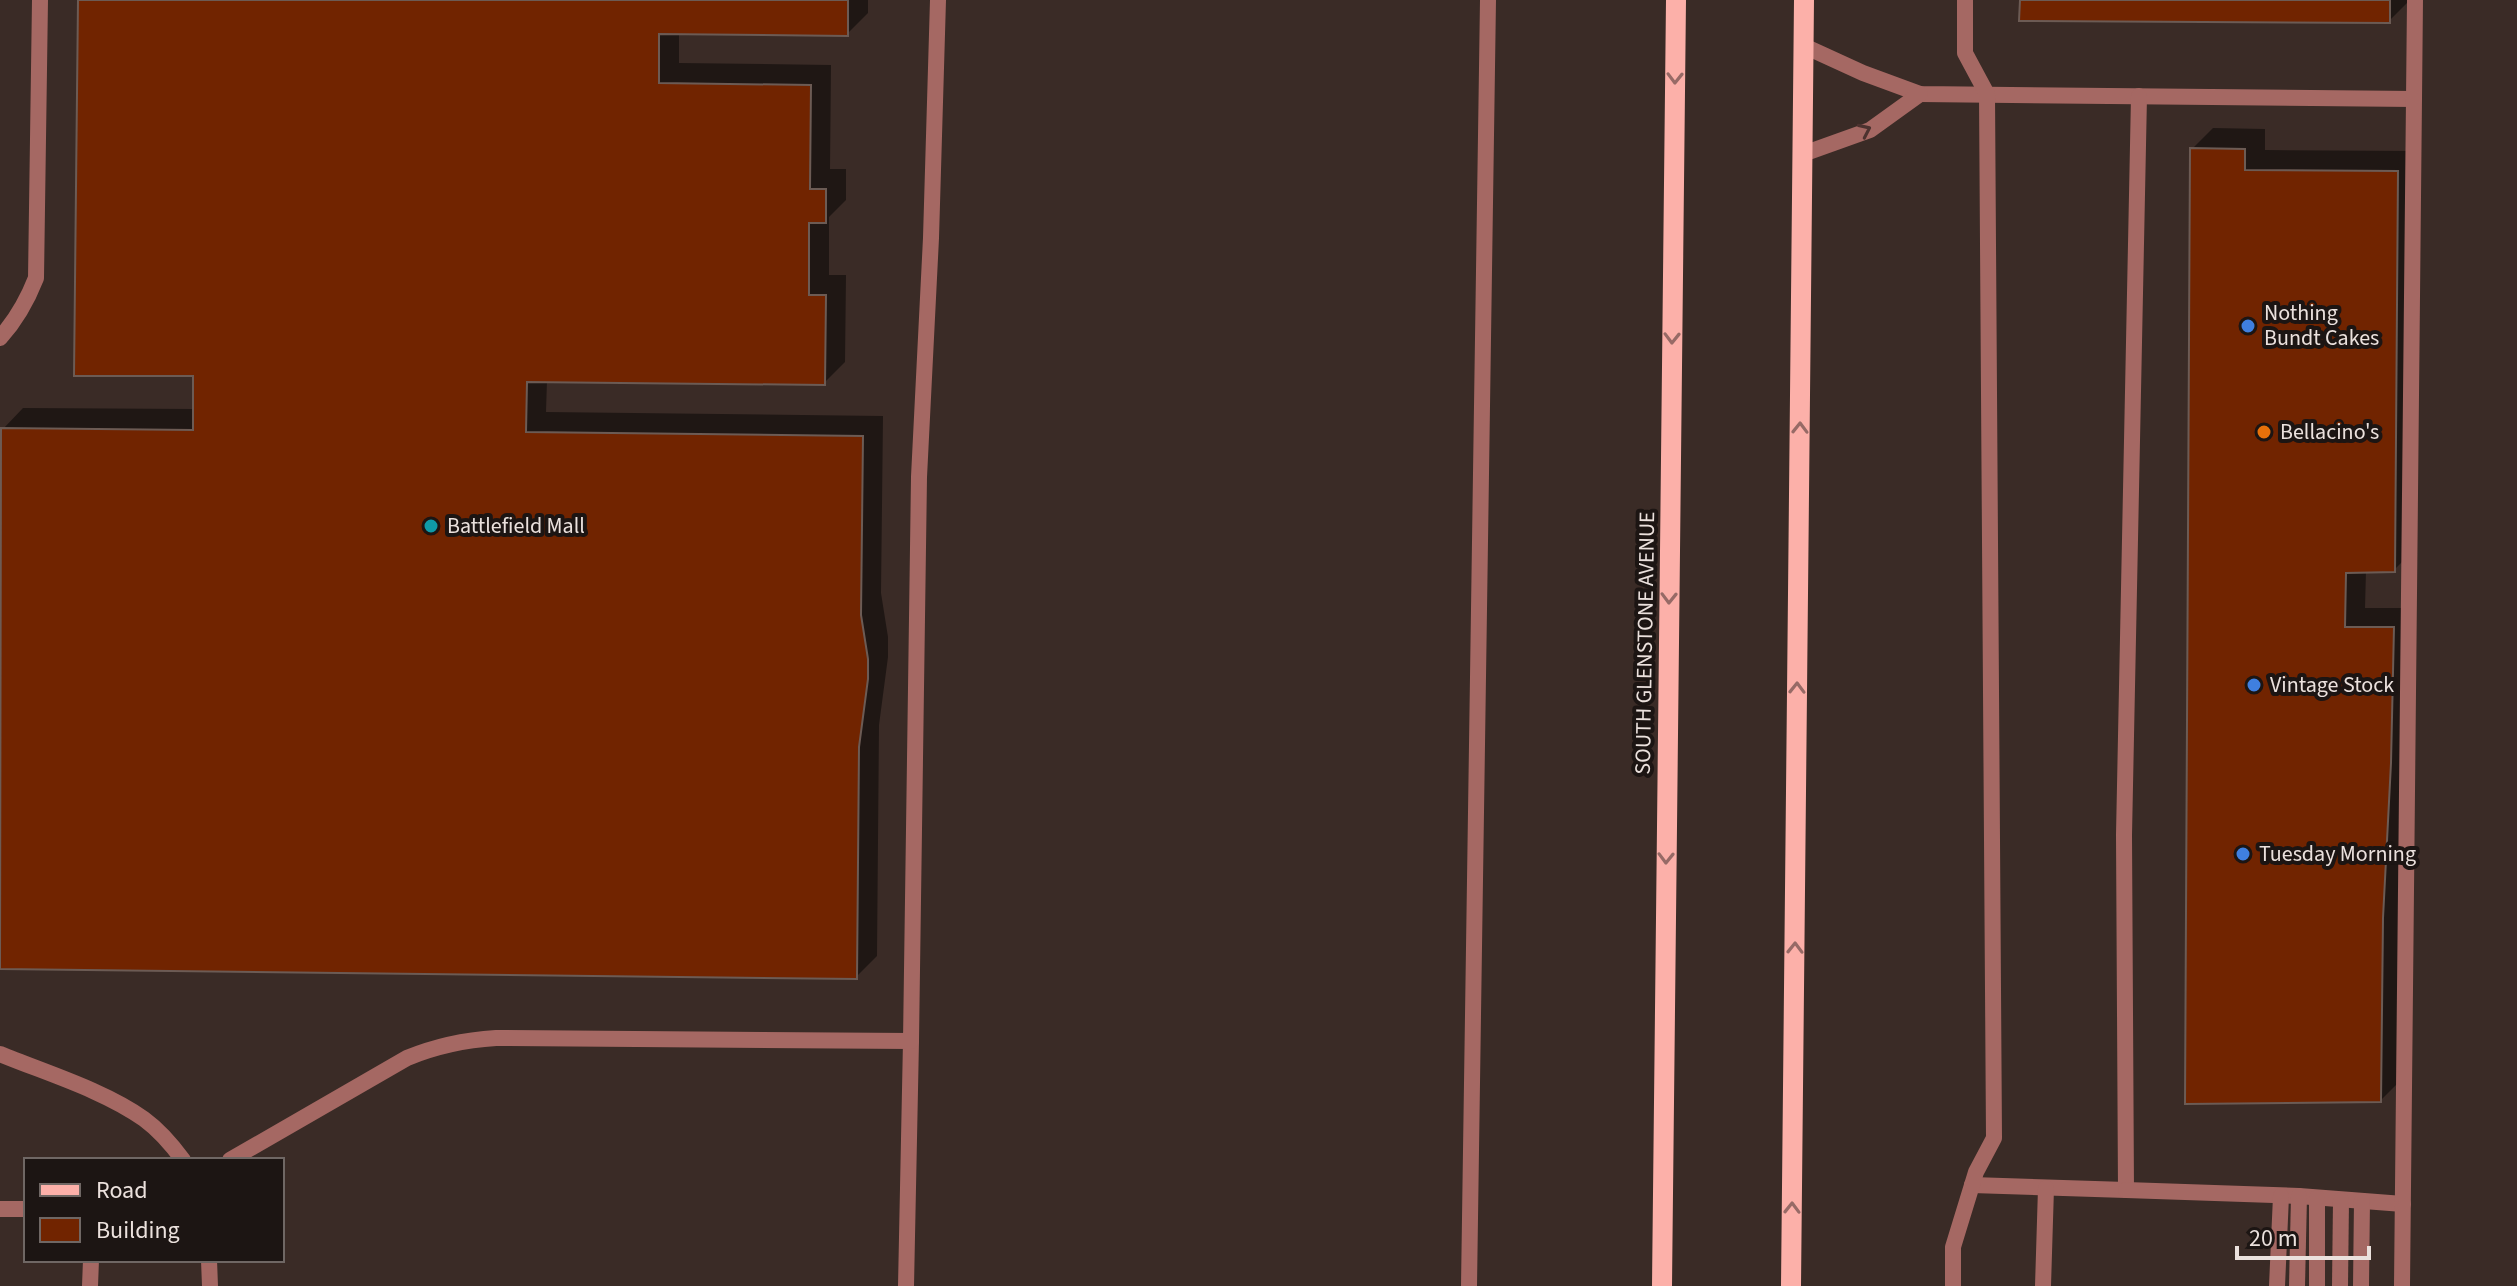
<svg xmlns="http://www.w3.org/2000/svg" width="2517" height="1286" font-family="'Source Sans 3',sans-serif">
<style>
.shadow{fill:#0007}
.building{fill:#712400;stroke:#6c5b54;stroke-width:2}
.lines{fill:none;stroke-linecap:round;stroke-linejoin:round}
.lane{stroke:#a56863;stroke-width:16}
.street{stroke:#a56863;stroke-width:16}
.primary{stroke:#fcb0a9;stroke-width:20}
.oneway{stroke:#976a66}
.oneway2{stroke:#4c322f}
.shop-dot{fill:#3f7fe0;stroke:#1c1513;stroke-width:3}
.food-dot{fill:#e8710a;stroke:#1c1513;stroke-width:3}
.culture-dot{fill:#0f9aa8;stroke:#1c1513;stroke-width:3}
.labels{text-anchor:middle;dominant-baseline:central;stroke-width:8;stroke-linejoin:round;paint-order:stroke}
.poi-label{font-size:22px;fill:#ebe1dd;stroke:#1c1513;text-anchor:start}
.street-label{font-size:22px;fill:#ebe1dd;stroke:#1c1513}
</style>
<rect width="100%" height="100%" fill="#3a2b26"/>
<g class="shadow">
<polygon points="80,0 868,0 868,13 847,34 679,32 679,63 831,65 830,169 846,169 846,200 829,217 829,275 846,275 845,362 824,383 547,380 546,412 883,416 881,593 888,637 888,657 879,725 877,956 856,977 0,799 0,698 4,694 3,429 23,408 195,409 195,374"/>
<polygon points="2022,0 2410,0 2389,21"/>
<polygon points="2213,128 2265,129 2265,150 2418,151 2415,549 2394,570 2366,571 2365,608 2414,608 2401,1080 2381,1100 2192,149"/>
</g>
<g class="building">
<polygon points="78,0 848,0 848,36 659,34 659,83 811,85 810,189 826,189 826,223 809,223 809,295 826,295 825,385 527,382 526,432 863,436 861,615 868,659 868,679 859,747 857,979 0,969 1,428 193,430 193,376 74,376"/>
<polygon points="2020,0 2390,0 2390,23 2019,21"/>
<polygon points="2190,148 2245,149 2245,170 2398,171 2395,572 2346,573 2345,627 2394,627 2391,763 2383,918 2381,1102 2185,1104"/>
</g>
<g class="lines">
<g class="lane">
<polyline points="1804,46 1863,73 1920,94 2414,99"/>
<polyline points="1803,154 1870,130 1920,94"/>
<polyline points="1972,1185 2126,1190 2124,835 2139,96"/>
<polyline points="2126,1190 2299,1196 2403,1204"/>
<polyline points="0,1209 26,1209"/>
<polyline points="90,1286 91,1260"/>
<polyline points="906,1286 911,1041"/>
<polyline points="1469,1286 1488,0"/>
<polyline points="1953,1286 1953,1247 1976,1172 1994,1138 1987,94 1965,53 1965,0"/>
<polyline points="2043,1286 2046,1188"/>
<polyline points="2277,1286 2281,1196"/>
<polyline points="2297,1286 2299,1196"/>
<polyline points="2317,1286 2317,1198"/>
<polyline points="2340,1286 2341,1200"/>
<polyline points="2361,1286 2362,1201"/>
<polyline points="2402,1286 2415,0"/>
</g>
<g class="street">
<path d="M0 338C17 319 27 301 36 278L40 0"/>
<path d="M0 1054C46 1073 103 1090 144 1119 159 1130 172 1145 183 1160"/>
<path d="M230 1160 407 1058C436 1046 464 1040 496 1038L911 1041 919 477 931 238 938 0"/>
<polyline points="209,1260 210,1286"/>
</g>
<g class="primary">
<polyline points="1662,1286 1676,0"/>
<polyline points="1791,1286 1804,0"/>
</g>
</g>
<defs><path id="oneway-chevron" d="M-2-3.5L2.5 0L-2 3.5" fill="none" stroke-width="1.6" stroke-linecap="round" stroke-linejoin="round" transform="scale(2)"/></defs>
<g class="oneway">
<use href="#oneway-chevron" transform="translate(1675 78) rotate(91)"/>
<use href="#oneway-chevron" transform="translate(1672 338) rotate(91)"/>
<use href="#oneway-chevron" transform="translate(1800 428) rotate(-89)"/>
<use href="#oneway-chevron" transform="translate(1669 598) rotate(91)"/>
<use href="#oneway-chevron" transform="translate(1797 688) rotate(-89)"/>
<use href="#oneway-chevron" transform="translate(1666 858) rotate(91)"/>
<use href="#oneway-chevron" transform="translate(1795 948) rotate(-89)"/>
<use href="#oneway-chevron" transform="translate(1792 1208) rotate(-89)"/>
</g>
<use class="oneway2" href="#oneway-chevron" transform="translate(1865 130) rotate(-25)"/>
<g class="shop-dot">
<circle cx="2248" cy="326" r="8"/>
<circle cx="2254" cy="685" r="8"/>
<circle cx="2243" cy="854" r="8"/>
</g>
<circle class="food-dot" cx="2264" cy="432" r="8"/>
<circle class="culture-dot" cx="431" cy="526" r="8"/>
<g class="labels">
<g class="poi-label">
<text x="2264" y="313">Nothing<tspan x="2264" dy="25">Bundt Cakes</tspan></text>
<text x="2280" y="432">Bellacino's</text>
<text x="447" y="526">Battlefield Mall</text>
<text x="2270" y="685">Vintage Stock</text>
<text x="2259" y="854">Tuesday Morning</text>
</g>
<g class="street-label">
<text transform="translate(1645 643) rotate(-89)">SOUTH GLENSTONE AVENUE</text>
</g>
</g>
<rect x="24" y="1158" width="260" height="104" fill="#1c1513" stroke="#6f6764" stroke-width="2"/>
<rect x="40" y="1184" width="40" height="12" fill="#fcb0a9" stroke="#6f6764" stroke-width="2"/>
<text x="96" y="1198" font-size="24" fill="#ebe1dd">Road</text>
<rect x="40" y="1218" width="40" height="24" fill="#712400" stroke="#6f6764" stroke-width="2"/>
<text x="96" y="1238" font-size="24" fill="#ebe1dd">Building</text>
<path d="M2237 1246v12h132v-12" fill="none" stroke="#ebe1dd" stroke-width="4"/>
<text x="2249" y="1246" font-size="24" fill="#ebe1dd" stroke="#1c1513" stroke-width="6" paint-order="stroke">20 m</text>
</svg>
